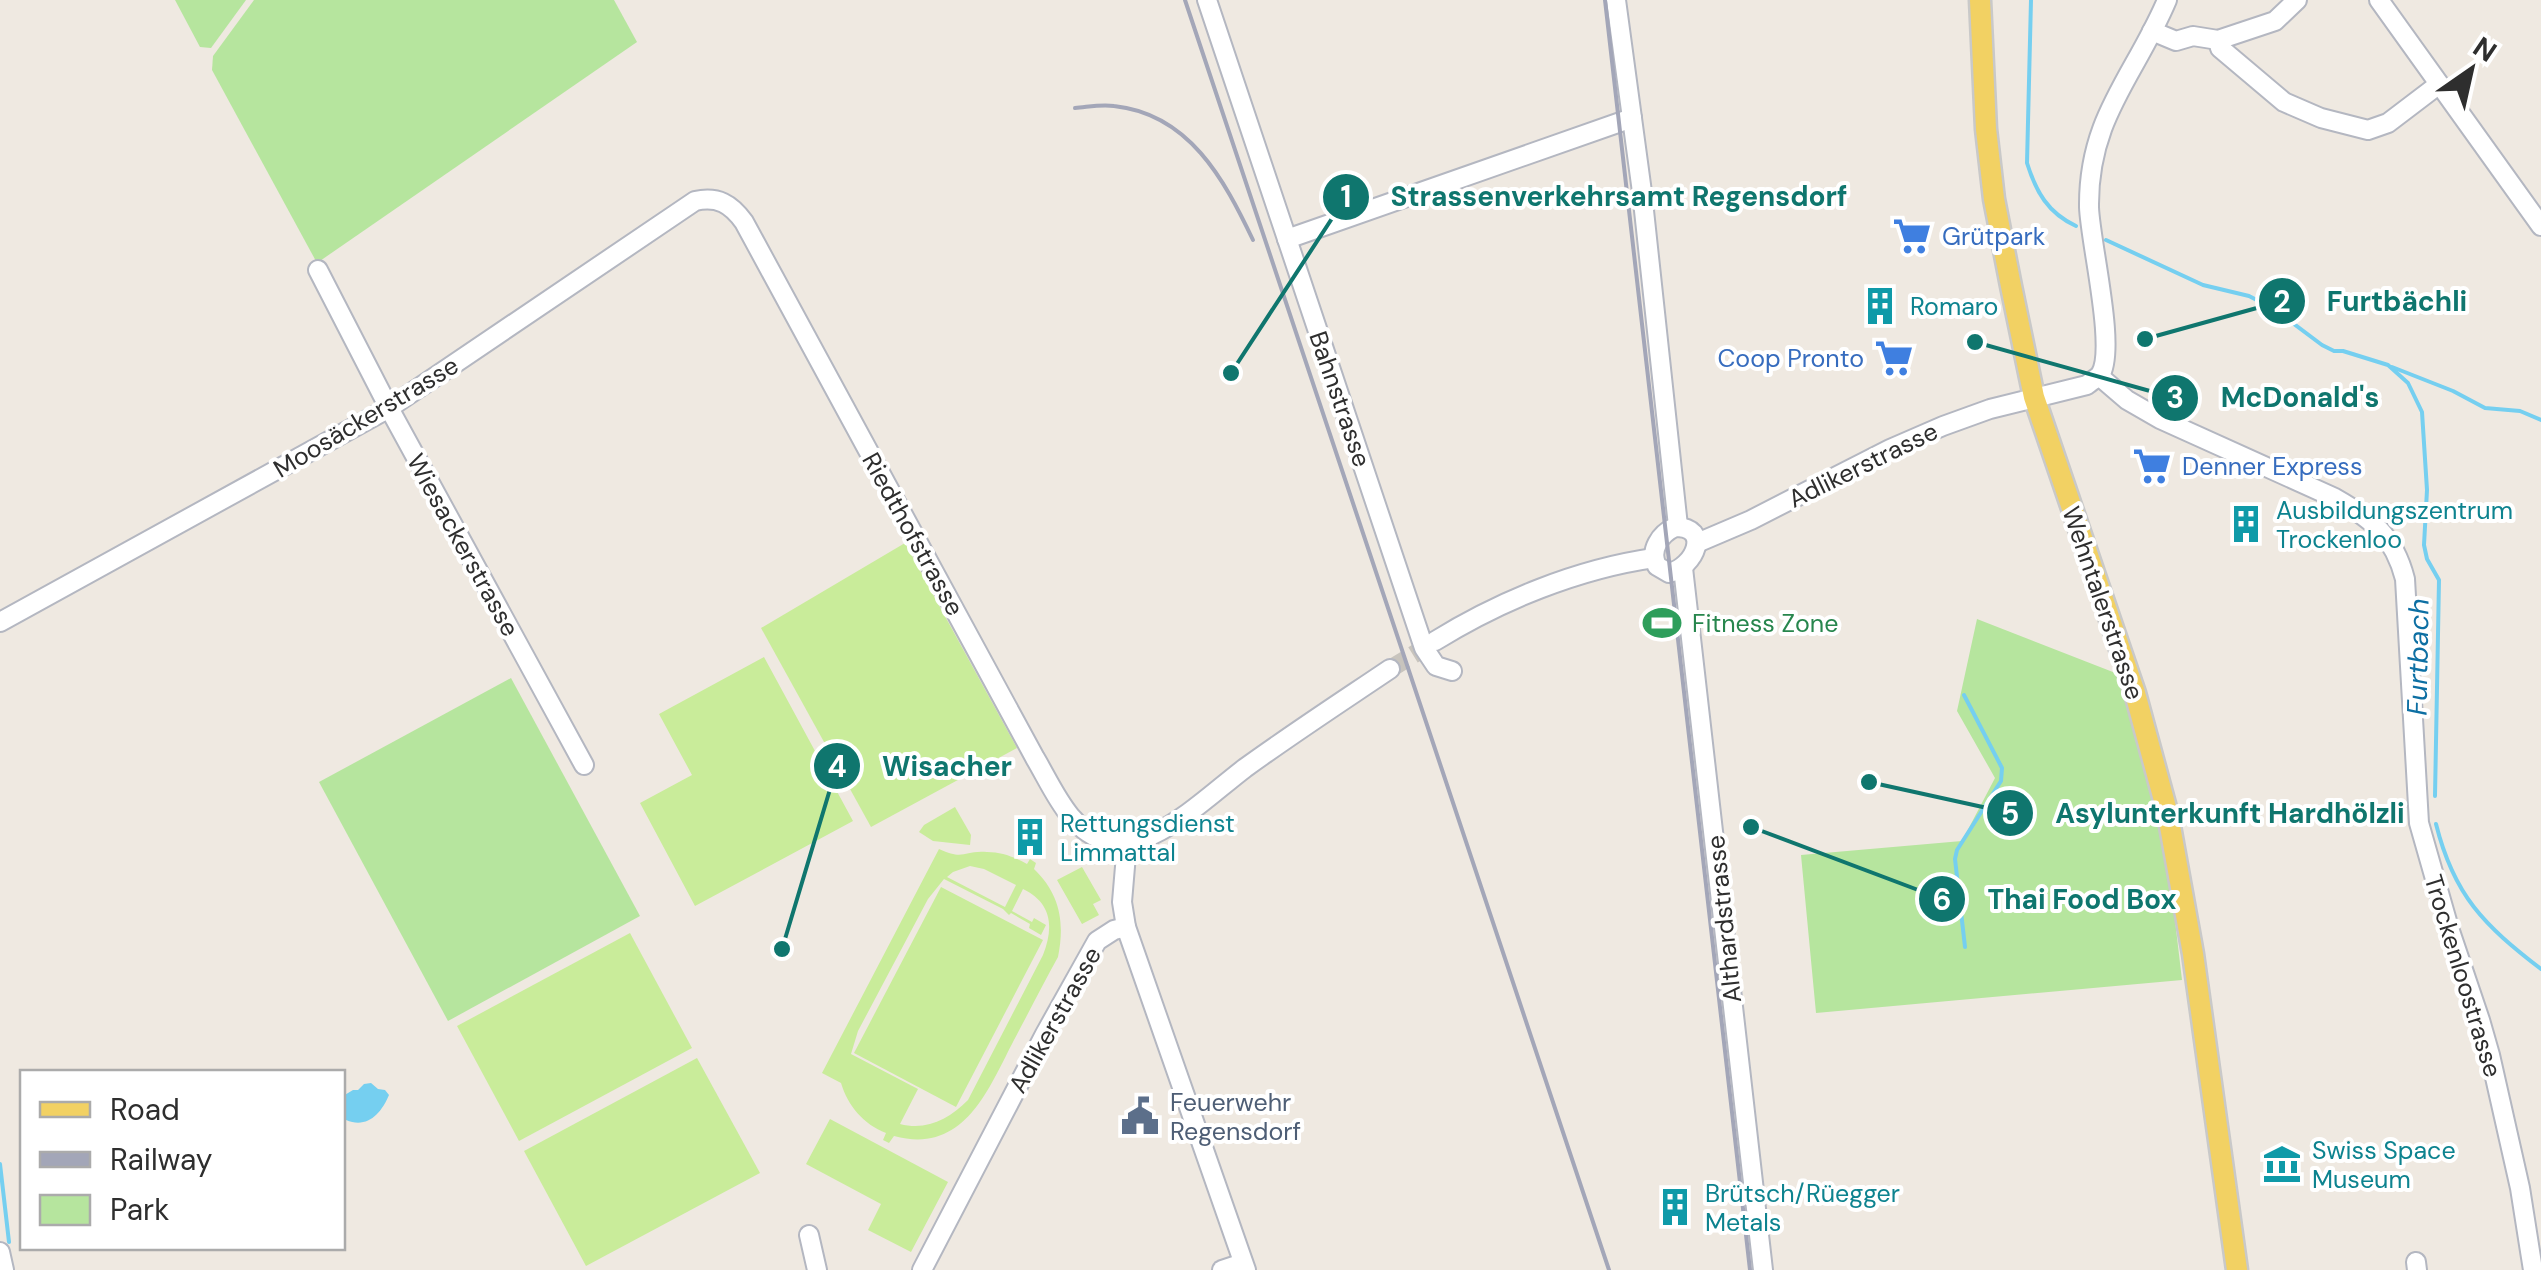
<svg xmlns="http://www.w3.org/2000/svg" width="2541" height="1270" font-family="'DM Sans',sans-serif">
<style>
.green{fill:#b6e59e}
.pitch{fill:#c9ec9a;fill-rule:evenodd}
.water{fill:#75cff0}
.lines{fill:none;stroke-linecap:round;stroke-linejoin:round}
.stream{stroke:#75cff0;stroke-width:4}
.minor-tunnel{stroke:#c8c4bd;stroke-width:18;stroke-dasharray:18 9;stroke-linecap:butt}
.minor-casing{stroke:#b4b7c1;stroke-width:22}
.major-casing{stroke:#c9c9c9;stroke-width:25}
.minor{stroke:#fff;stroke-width:18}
.major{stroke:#f2d163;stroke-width:20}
.rail{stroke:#a3a6b8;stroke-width:4}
.labels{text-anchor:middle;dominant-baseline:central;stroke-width:8;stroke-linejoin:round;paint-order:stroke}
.shop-label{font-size:25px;fill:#366cbe;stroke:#fff;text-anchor:start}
.culture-label{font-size:25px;fill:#0d838f;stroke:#fff;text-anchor:start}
.street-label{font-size:25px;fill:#2e2e2e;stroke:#fff}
.leisure-label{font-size:25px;fill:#27864d;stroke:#fff;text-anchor:start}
.service-label{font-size:25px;fill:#4e5e75;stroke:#fff;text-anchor:start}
.water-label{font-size:28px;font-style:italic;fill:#0d6fa3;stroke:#fff}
.leader{fill:none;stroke:#0f766e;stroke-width:4}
.callout-dot{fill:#0f766e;stroke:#fff;stroke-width:4}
.mark-label{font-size:30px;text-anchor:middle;font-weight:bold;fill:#fff}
.callout-label{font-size:28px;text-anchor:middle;font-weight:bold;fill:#0f766e;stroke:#fff;stroke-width:8;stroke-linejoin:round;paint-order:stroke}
</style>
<rect width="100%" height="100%" fill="#efe9e1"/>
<g class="green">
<polygon points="175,0 246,0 211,48 200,47"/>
<polygon points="254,0 614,0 637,42 317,263 212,70 213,56"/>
<polygon points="1977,619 2118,674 2168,861 2182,980 1816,1013 1801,855 1962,841 1995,778 1957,711"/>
<polygon points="511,678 640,916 448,1021 319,782"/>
</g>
<g class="pitch">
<polygon points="905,543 1017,748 871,827 761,628"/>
<polygon points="764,657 853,821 695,906 640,803 692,775 659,714"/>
<polygon points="955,807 971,835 970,845 933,841 919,832 924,825"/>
<path d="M939 849C965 861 963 850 987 852 1002 852 1014 857 1027 864L1030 859 1036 863 1034 869C1060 894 1065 922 1058 957 1043 984 1029 1012 1014 1040 988 1090 964 1155 894 1136L889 1143 883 1140 886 1133C863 1124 848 1106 841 1083L822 1073ZM970 866 984 869 1016 885 1005 907 947 877 953 872ZM944 879 1003 909 1009 915 1011 913 1030 924 1029 928 1041 935 1046 925 1034 918 1032 922 1012 911 1023 889C1052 903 1054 927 1043 955L968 1100C949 1119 927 1131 900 1124L918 1089 851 1054 858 1031 928 899Z"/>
<polygon points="1082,867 1101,900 1093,904 1099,915 1082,924 1057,880"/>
<polygon points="941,887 1043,940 956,1107 854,1053"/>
<polygon points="630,933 692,1048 519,1141 457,1026"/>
<polygon points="697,1058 760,1173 586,1266 524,1151"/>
<polygon points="830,1119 948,1182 911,1252 868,1230 881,1204 806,1164"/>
</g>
<path class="water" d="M371 1083 378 1089 385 1090 389 1095C381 1114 367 1129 346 1120L343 1115V1096L353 1090H358L364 1084Z"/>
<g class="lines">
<g class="stream">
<path d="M2031 0 2027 163C2036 192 2048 213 2076 226"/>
<polyline points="2106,240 2203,285 2249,296 2274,309 2322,345 2334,351 2343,351 2388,365 2408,383 2422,412 2427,490 2424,545 2427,559 2439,580 2435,796"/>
<polyline points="2392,367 2453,391 2485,408 2520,411 2541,420"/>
<polyline points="1964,695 2002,768 2001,781 1957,850 1955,859 1965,947"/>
<path d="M2436 824C2454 896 2484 925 2541 969"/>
<polyline points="0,1164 9,1242"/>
</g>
<polyline class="minor-tunnel" points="1390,669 1434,642"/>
<g class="minor-casing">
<g id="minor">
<polyline points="1207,0 1424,648 1436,666 1452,671"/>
<polyline points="1616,0 1642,192 1678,526"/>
<polyline points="2379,0 2541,226"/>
<polyline points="2152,31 2176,41 2193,36 2218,40 2275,21 2297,0"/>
<polyline points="2218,40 2220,48 2284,102 2321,118 2368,130 2388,123 2438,85"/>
<polyline points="1287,239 1632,118"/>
<polyline points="318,270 389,408 584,765"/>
<path d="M2099 376 2127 400 2160 419 2335 498C2372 519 2394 536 2405 579L2419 823 2449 928 2480 1020 2490 1055 2520 1188 2533 1270"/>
<path d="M1675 527C1712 527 1695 567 1669 573L1657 566C1649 550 1660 534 1675 527Z"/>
<path d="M1697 543 1751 520 1890 449 1943 426 1990 409 2087 385C2089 383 2098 377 2100 375 2117 350 2090 242 2089 207 2088 117 2135 76 2167 0"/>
<polyline points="1683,568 1763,1270"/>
<path d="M0 622 389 408 695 201C718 196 731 204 744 222L1035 758C1053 788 1070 833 1108 841 1123 845 1139 842 1152 835 1186 819 1215 791 1245 768 1292 734 1341 702 1390 669"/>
<path d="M1435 641C1500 601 1577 569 1654 558"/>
<polyline points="1127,843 1122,902 1126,927 1246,1270"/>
<polyline points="809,1235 817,1270"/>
<polyline points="0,1252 4,1270"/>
<polyline points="2416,1262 2417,1270"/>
<polyline points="922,1270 1045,1034 1097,941 1114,930 1126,927"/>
<polyline points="1222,1270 1243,1263"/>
</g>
</g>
<g class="major-casing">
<polyline id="major" points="1980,0 1986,129 1994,199 2011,286 2034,397 2135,693 2168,815 2193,954 2237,1270"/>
</g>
<use href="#minor" class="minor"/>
<use href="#major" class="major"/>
<g class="rail">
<polyline points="1185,0 1609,1270"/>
<polyline points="1605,0 1750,1270"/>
<path d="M1075 108C1088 107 1101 104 1114 106 1189 114 1224 179 1253 240"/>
</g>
</g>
<defs>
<g id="supermarket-bare" transform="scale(3)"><path d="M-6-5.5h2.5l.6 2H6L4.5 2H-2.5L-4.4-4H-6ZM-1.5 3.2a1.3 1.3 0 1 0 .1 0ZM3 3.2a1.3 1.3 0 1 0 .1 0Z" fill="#3f7fe0" stroke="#fff" stroke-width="2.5" paint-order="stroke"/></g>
<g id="building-bare" transform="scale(3)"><path d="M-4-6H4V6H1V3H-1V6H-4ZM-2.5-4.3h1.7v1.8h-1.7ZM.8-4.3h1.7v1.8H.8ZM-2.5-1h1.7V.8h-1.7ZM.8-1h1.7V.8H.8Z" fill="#0f9aa8" stroke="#fff" stroke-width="2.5" paint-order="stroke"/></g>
<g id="stadium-bare" transform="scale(3)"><path d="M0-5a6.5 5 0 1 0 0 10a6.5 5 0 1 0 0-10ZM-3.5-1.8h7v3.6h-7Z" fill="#2e9e5b" stroke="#fff" stroke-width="2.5" paint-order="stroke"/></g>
<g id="civic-bare" transform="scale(3)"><path d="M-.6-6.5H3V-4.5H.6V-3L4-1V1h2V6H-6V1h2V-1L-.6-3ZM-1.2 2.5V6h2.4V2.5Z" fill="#5c6f8a" stroke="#fff" stroke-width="2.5" paint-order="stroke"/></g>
<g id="museum-bare" transform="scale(3)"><path d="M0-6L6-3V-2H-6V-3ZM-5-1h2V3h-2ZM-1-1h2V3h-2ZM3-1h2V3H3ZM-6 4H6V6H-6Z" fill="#0f9aa8" stroke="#fff" stroke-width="2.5" paint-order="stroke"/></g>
</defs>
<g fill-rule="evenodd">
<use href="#supermarket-bare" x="1912" y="236"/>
<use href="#building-bare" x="1880" y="306"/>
<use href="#supermarket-bare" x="1894" y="358"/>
<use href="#supermarket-bare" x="2152" y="466"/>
<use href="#building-bare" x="2246" y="524"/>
<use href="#stadium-bare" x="1662" y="623"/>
<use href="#building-bare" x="1030" y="837"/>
<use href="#civic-bare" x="1140" y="1116"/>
<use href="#museum-bare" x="2282" y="1164"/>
<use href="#building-bare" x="1675" y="1207"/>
</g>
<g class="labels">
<g class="shop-label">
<text x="1942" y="236">Grütpark</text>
<text x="1864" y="358" text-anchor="end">Coop Pronto</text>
<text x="2182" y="466">Denner Express</text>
</g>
<g class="culture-label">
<text x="1910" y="306">Romaro</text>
<text x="2276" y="510">Ausbildungszentrum<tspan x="2276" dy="29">Trockenloo</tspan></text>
<text x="1060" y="823">Rettungsdienst<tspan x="1060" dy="29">Limmattal</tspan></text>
<text x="2312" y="1150">Swiss Space<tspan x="2312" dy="29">Museum</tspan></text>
<text x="1705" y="1193">Brütsch/Rüegger<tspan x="1705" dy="29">Metals</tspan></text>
</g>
<g class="street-label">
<text transform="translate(1340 399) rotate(71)">Bahnstrasse</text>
<text transform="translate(366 417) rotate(-31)">Moosäckerstrasse</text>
<text transform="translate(1863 465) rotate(-26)">Adlikerstrasse</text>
<text transform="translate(913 534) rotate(61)">Riedthofstrasse</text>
<text transform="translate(463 545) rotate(61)">Wiesackerstrasse</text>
<text transform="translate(2103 603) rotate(71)">Wehntalerstrasse</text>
<text transform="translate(1724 919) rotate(-96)">Althardstrasse</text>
<text transform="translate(2463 976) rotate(73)">Trockenloostrasse</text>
<text transform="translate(1055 1020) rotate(-61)">Adlikerstrasse</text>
</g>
<g class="leisure-label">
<text x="1692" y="623">Fitness Zone</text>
</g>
<g class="service-label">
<text x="1170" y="1102">Feuerwehr<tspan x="1170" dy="29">Regensdorf</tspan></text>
</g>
<g class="water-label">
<text transform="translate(2418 657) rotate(-89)">Furtbach</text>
</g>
</g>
<path class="leader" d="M1231 373L1346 197M2145 339L2282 301M1975 342L2175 398M782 949L837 766M1869 782L2010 813M1751 827L1942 899"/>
<g class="callout-dot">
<circle cx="1231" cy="373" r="10"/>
<circle cx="2145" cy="339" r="10"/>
<circle cx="1975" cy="342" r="10"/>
<circle cx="782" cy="949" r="10"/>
<circle cx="1869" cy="782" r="10"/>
<circle cx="1751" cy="827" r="10"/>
<circle cx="1346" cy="197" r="25"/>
<circle cx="2282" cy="301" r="25"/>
<circle cx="2175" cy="398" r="25"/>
<circle cx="837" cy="766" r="25"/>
<circle cx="2010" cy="813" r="25"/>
<circle cx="1942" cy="899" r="25"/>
</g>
<g class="mark-label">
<text x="1346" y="207">1</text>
<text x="2282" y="312">2</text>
<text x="2175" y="408">3</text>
<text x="837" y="777">4</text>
<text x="2010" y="824">5</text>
<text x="1942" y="910">6</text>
</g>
<g class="callout-label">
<text x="1619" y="206">Strassenverkehrsamt Regensdorf</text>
<text x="2397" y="311">Furtbächli</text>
<text x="2300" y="407">McDonald's</text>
<text x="947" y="776">Wisacher</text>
<text x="2230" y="823">Asylunterkunft Hardhölzli</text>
<text x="2082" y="909">Thai Food Box</text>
</g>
<rect x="20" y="1070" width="325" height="180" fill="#ffffff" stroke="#ababab" stroke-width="2.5"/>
<rect x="40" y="1102" width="50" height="15" fill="#f2d163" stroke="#ababab" stroke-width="2.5"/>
<text x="110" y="1120" font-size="30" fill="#2e2e2e">Road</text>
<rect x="40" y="1152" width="50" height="15" fill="#a3a6b8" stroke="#ababab" stroke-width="2.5"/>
<text x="110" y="1170" font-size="30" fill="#2e2e2e">Railway</text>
<rect x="40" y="1195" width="50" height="30" fill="#b6e59e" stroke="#ababab" stroke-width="2.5"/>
<text x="110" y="1220" font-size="30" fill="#2e2e2e">Park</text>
<g transform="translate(2471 70) rotate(34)" stroke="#ffffff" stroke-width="8" paint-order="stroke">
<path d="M0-8L18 38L0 25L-18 38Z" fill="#2e2e2e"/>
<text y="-15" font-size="28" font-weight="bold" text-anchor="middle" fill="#2e2e2e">N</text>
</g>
</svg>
